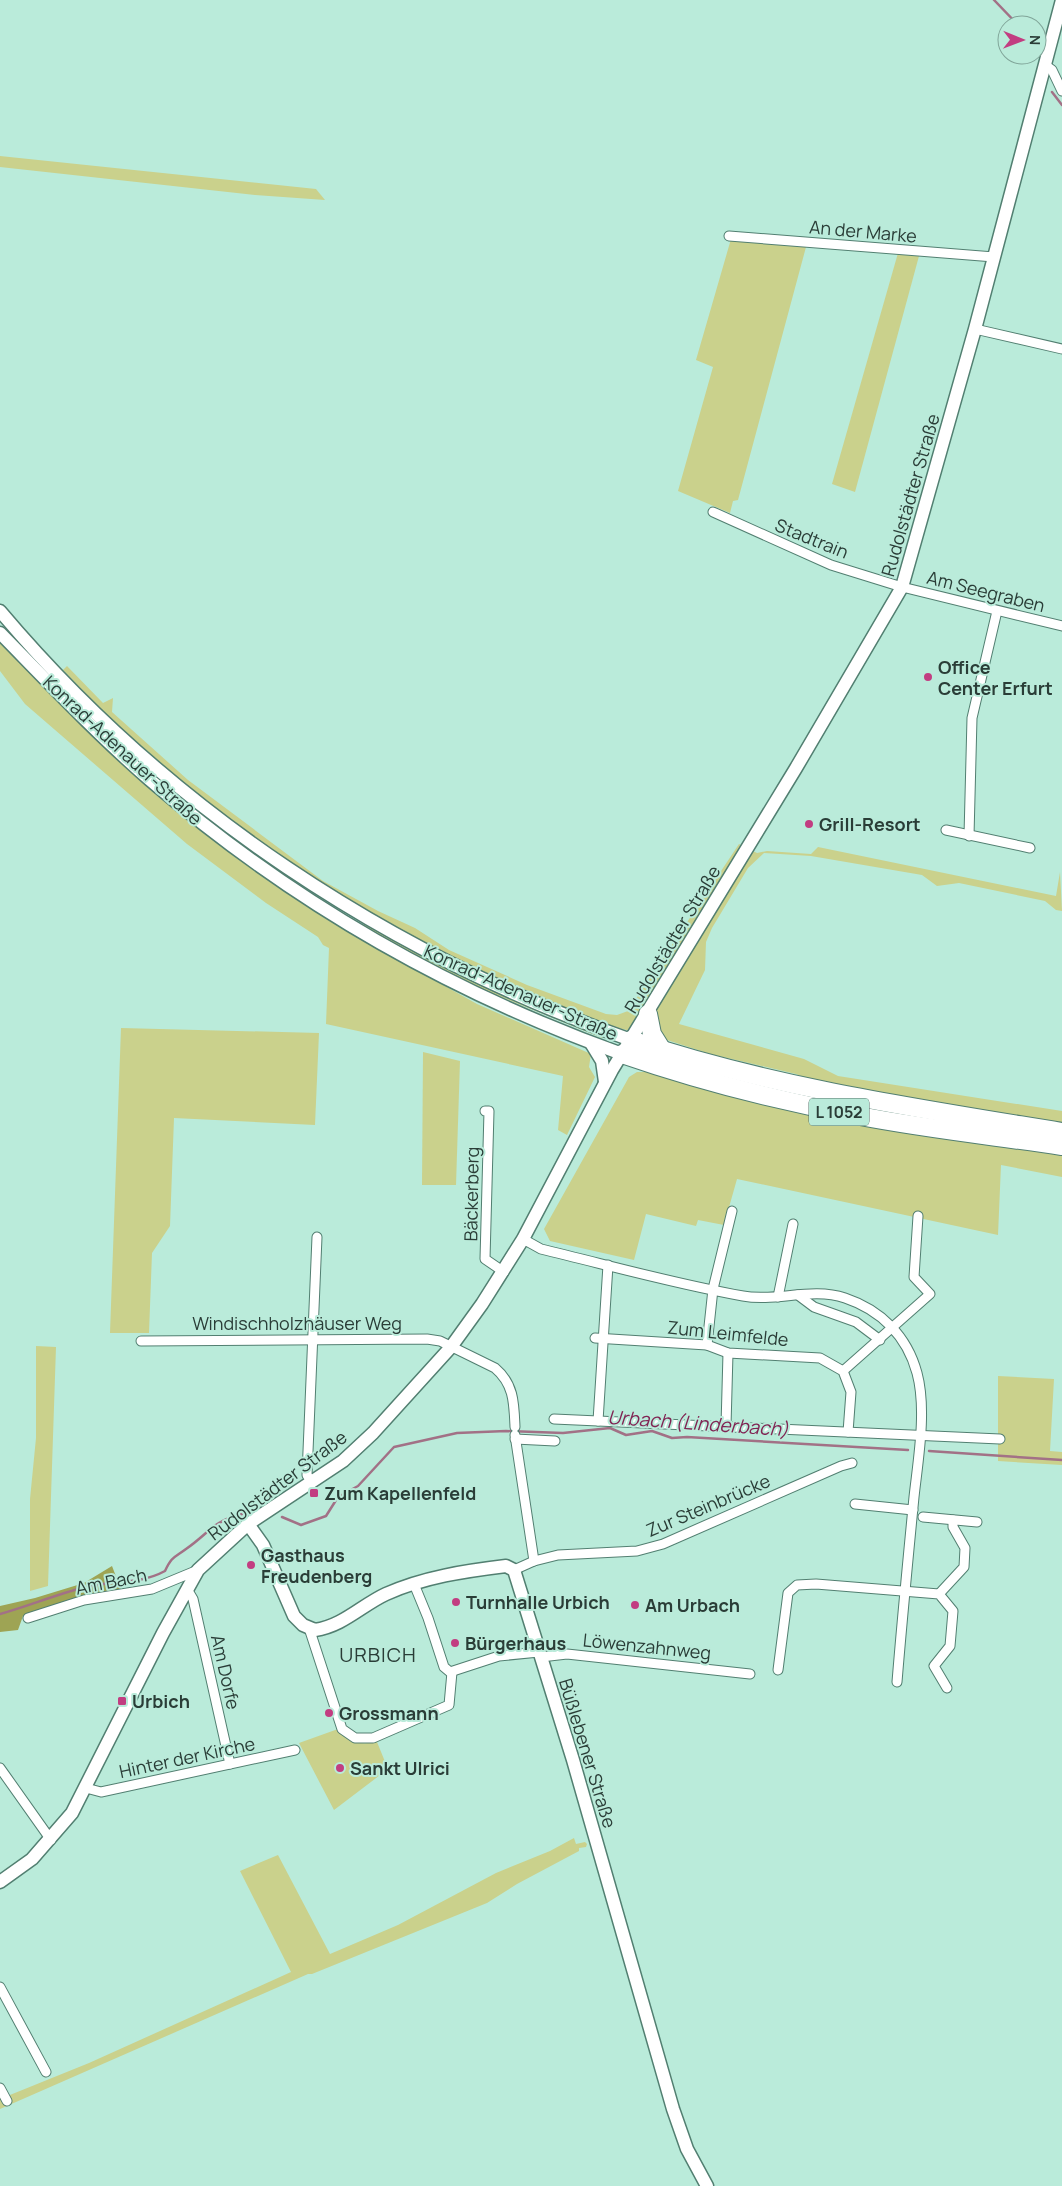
<svg xmlns="http://www.w3.org/2000/svg" width="1062" height="2186" font-family="Manrope,sans-serif">
<style>
.green{fill:#cad18c}
.forest{fill:#9ea454}
.lines{fill:none;stroke-linecap:round;stroke-linejoin:round}
.stream{stroke:#a27186;stroke-width:2.5}
.street-casing{stroke:#527f71;stroke-width:11}
.secondary-casing{stroke:#527f71;stroke-width:15}
.highway-casing{stroke:#527f71;stroke-width:20}
.street{stroke:#fff;stroke-width:9}
.secondary{stroke:#fff;stroke-width:12}
.highway{stroke:#fff;stroke-width:18}
.poi-dot{fill:#c23d81;stroke:#baebda;stroke-width:2}
.labels{text-anchor:middle;dominant-baseline:central;stroke-width:4;stroke-linejoin:round;paint-order:stroke}
.shield{fill:#baebda;stroke:#557168;stroke-width:1}
.shield-label{font-size:16px;font-weight:bold;fill:#2a3d37}
.street-label{font-size:18px;fill:#2a3d37;stroke:#baebda}
.poi-label{font-size:18px;font-weight:bold;fill:#2a3d37;stroke:#baebda;text-anchor:start}
.water-label{font-size:19px;font-style:italic;fill:#802453;stroke:#baebda}
.quarter-label{font-size:20px;letter-spacing:1px;fill:#2a3d37;stroke:#baebda}
</style>
<rect width="100%" height="100%" fill="#baebda"/>
<g class="green">
<polygon points="0,156 316,189 325,200 255,195 0,167"/>
<polygon points="731,239 806,247 738,500 733,501 730,513 678,491 713,367 696,360"/>
<polygon points="898,253 919,256 855,492 832,484"/>
<polygon points="0,641 78,720 279,886 340,927 477,1004 591,1054 589,1067 595,1077 567,1135 558,1130 563,1076 326,1024 329,948 323,945 318,937 266,903 187,844 25,704 0,671"/>
<polygon points="67,666 103,703 113,698 112,712 188,780 323,881 378,911 415,928 449,950 527,985 606,1014 617,1015 628,1011 739,844 757,853 767,851 811,854 818,847 1056,896 1060,872 1062,911 1056,910 1045,901 959,883 937,886 922,875 811,856 764,853 748,868 712,928 706,942 705,970 679,1024 804,1059 838,1076 1062,1111 1062,1125 816,1082 796,1074 710,1054 667,1040 606,1025 474,970 352,903 288,861 203,799 108,717 63,670"/>
<polygon points="364,924 438,964 604,1035 602,1038 455,978 362,927"/>
<polygon points="121,1028 319,1033 315,1125 174,1118 170,1226 152,1253 149,1333 110,1333"/>
<polygon points="423,1052 460,1061 456,1185 422,1185"/>
<polygon points="649,1069 1062,1151 1062,1177 1001,1165 998,1235 737,1179 724,1225 698,1220 696,1226 646,1214 634,1260 550,1241 544,1229 629,1077 637,1072 647,1072"/>
<polygon points="36,1346 56,1347 48,1586 30,1591 30,1499 36,1438"/>
<polygon points="998,1376 1054,1379 1050,1451 1062,1452 1062,1465 998,1461"/>
<path d="M338 1729C350 1743 359 1745 377 1742L388 1769 334 1810 299 1743Z"/>
<polygon points="574,1838 576,1844 585,1842 587,1844 586,1847 579,1848 579,1851 517,1884 487,1903 312,1974 308,1974 0,2109 0,2099 89,2063 291,1972 240,1871 278,1855 330,1954 398,1925 496,1873 550,1851"/>
</g>
<polygon class="forest" points="112,1566 122,1592 86,1595 23,1616 18,1630 0,1632 0,1606 35,1598 84,1583"/>
<g class="lines">
<g class="stream">
<polyline points="994,0 1018,25"/>
<polyline points="1052,92 1062,105"/>
<polyline points="929,1451 1062,1460"/>
<polyline points="282,1517 301,1525 326,1516 338,1497 358,1486 394,1447 457,1433 506,1431 563,1433 610,1428 626,1435 652,1431 672,1438 687,1437 908,1450"/>
<path d="M0 1614C29 1606 57 1594 86 1587 113 1580 139 1585 165 1571 172 1556 174 1558 186 1549 209 1533 213 1521 242 1514"/>
</g>
<g class="street-casing">
<g id="street">
<polyline points="1045,65 1052,70 1062,91"/>
<polyline points="729,236 994,257"/>
<polyline points="975,329 1062,349"/>
<polyline points="713,512 831,565 902,587 1062,626"/>
<polyline points="946,830 1030,848"/>
<polyline points="969,836 972,718 997,611"/>
<polyline points="485,1111 489,1111 485,1259 504,1272"/>
<path d="M523 1239 541 1249C608 1265 675 1284 743 1296 776 1302 812 1287 845 1298 881 1310 907 1336 917 1373 927 1410 918 1460 914 1497 908 1559 902 1620 897 1682"/>
<polyline points="798,1295 814,1307 856,1322 880,1340"/>
<polyline points="778,1297 793,1224"/>
<polyline points="595,1338 707,1345 728,1353 820,1358 843,1371 851,1392 848,1432"/>
<path d="M141 1341 427 1339 440 1341 495 1368C514 1384 514 1403 515 1427"/>
<polyline points="707,1345 713,1289 732,1211"/>
<polyline points="843,1371 930,1294 914,1277 918,1216"/>
<polyline points="554,1419 1000,1439"/>
<polyline points="598,1421 608,1265"/>
<polyline points="726,1426 728,1353"/>
<polyline points="515,1435 534,1561"/>
<polyline points="515,1439 555,1441"/>
<polyline points="312,1483 307,1475 317,1237"/>
<polyline points="855,1504 913,1510"/>
<polyline points="923,1517 977,1522"/>
<polyline points="514,1570 534,1561 558,1555 637,1551 663,1544 841,1466 852,1463"/>
<polyline points="414,1584 428,1618 444,1667 450,1672 499,1656 539,1652"/>
<polyline points="187,1589 193,1599 230,1764"/>
<polyline points="939,1594 964,1567 965,1548 953,1527 953,1520"/>
<polyline points="28,1618 84,1600 152,1589 198,1570"/>
<polyline points="309,1628 342,1729 355,1738 373,1738 449,1705 452,1672"/>
<polyline points="541,1657 567,1654 750,1674"/>
<polyline points="778,1670 788,1593 797,1585 816,1584 939,1594 953,1611 950,1646 934,1666 947,1688"/>
<polyline points="0,1768 51,1840"/>
<polyline points="86,1788 101,1792 295,1750"/>
<polyline points="0,1987 46,2072"/>
<polyline points="0,2088 7,2101"/>
</g>
</g>
<g class="secondary-casing">
<g id="secondary">
<path d="M0 611C167 809 388 954 631 1040"/>
<path d="M0 633C49 683 97 734 150 780 289 900 449 992 622 1054"/>
<polyline points="591,1043 602,1061 605,1082"/>
<path d="M248 1524 263 1545 294 1616 303 1625 315 1630C343 1626 362 1605 386 1594 424 1577 465 1571 506 1566L514 1570 573 1760 673 2109 687 2149 707 2186"/>
<polyline points="0,1882 32,1859 72,1813 163,1633 198,1570 248,1524 343,1461 373,1433 451,1347 482,1304 523,1239 612,1070 796,768 902,587 975,329 1062,0"/>
</g>
</g>
<g class="highway-casing">
<g id="highway">
<polyline points="648,1014 652,1034 662,1050"/>
<path d="M631 1040C771 1087 916 1108 1062 1132"/>
<path d="M622 1054C700 1081 779 1101 860 1116 927 1129 995 1136 1062 1146"/>
</g>
</g>
<use href="#street" class="street"/>
<use href="#secondary" class="secondary"/>
<use href="#highway" class="highway"/>
</g>
<g class="poi-dot">
<circle cx="928" cy="677" r="5"/>
<circle cx="809" cy="824" r="5"/>
<rect x="309" y="1488" width="10" height="10" rx="2.5"/>
<circle cx="251" cy="1565" r="5"/>
<circle cx="456" cy="1602" r="5"/>
<circle cx="635" cy="1605" r="5"/>
<circle cx="455" cy="1643" r="5"/>
<rect x="117" y="1696" width="10" height="10" rx="2.5"/>
<circle cx="329" cy="1713" r="5"/>
<circle cx="340" cy="1768" r="5"/>
</g>
<g class="labels">
<rect class="shield" x="809" y="1098.5" width="60" height="27" rx="4"/>
<g class="shield-label">
<text x="839" y="1112">L 1052</text>
</g>
<g class="street-label">
<text transform="translate(863 231) rotate(5)">An der Marke</text>
<text transform="translate(910 495) rotate(-74)">Rudolstädter Straße</text>
<text transform="translate(812 538) rotate(22)">Stadtrain</text>
<text transform="translate(986 591) rotate(14)">Am Seegraben</text>
<text transform="translate(123 750) rotate(43)">Konrad-Adenauer-Straße</text>
<text transform="translate(672 939) rotate(-59)">Rudolstädter Straße</text>
<text transform="translate(521 992) rotate(24)">Konrad-Adenauer-Straße</text>
<text transform="translate(471 1194) rotate(-89)">Bäckerberg</text>
<text x="297" y="1323">Windischholzhäuser Weg</text>
<text transform="translate(728 1333) rotate(6)">Zum Leimfelde</text>
<text transform="translate(277 1485) rotate(-37)">Rudolstädter Straße</text>
<text transform="translate(708 1505) rotate(-23)">Zur Steinbrücke</text>
<text transform="translate(111 1581) rotate(-11)">Am Bach</text>
<text transform="translate(647 1646) rotate(6)">Löwenzahnweg</text>
<text transform="translate(226 1672) rotate(77)">Am Dorfe</text>
<text transform="translate(588 1753) rotate(73)">Büßlebener Straße</text>
<text transform="translate(187 1757) rotate(-12)">Hinter der Kirche</text>
</g>
<g class="poi-label">
<text x="938" y="667">Office<tspan x="938" dy="21">Center Erfurt</tspan></text>
<text x="819" y="824">Grill-Resort</text>
<text x="324" y="1493">Zum Kapellenfeld</text>
<text x="261" y="1555">Gasthaus<tspan x="261" dy="21">Freudenberg</tspan></text>
<text x="466" y="1602">Turnhalle Urbich</text>
<text x="645" y="1605">Am Urbach</text>
<text x="465" y="1643">Bürgerhaus</text>
<text x="132" y="1701">Urbich</text>
<text x="339" y="1713">Grossmann</text>
<text x="350" y="1768">Sankt Ulrici</text>
</g>
<g class="water-label">
<text transform="translate(698 1423) rotate(4)">Urbach (Linderbach)</text>
</g>
<g class="quarter-label">
<text x="378" y="1654">URBICH</text>
</g>
</g>
<g transform="translate(1022 40) rotate(91)"><circle r="24" fill="#baebda" stroke="#80a599"/>
<path d="M0-4L9 19L0 12L-9 19Z" fill="#c23d81"/>
<text y="-8" font-size="14" font-weight="bold" text-anchor="middle" fill="#2a3d37">N</text>
</g>
</svg>
